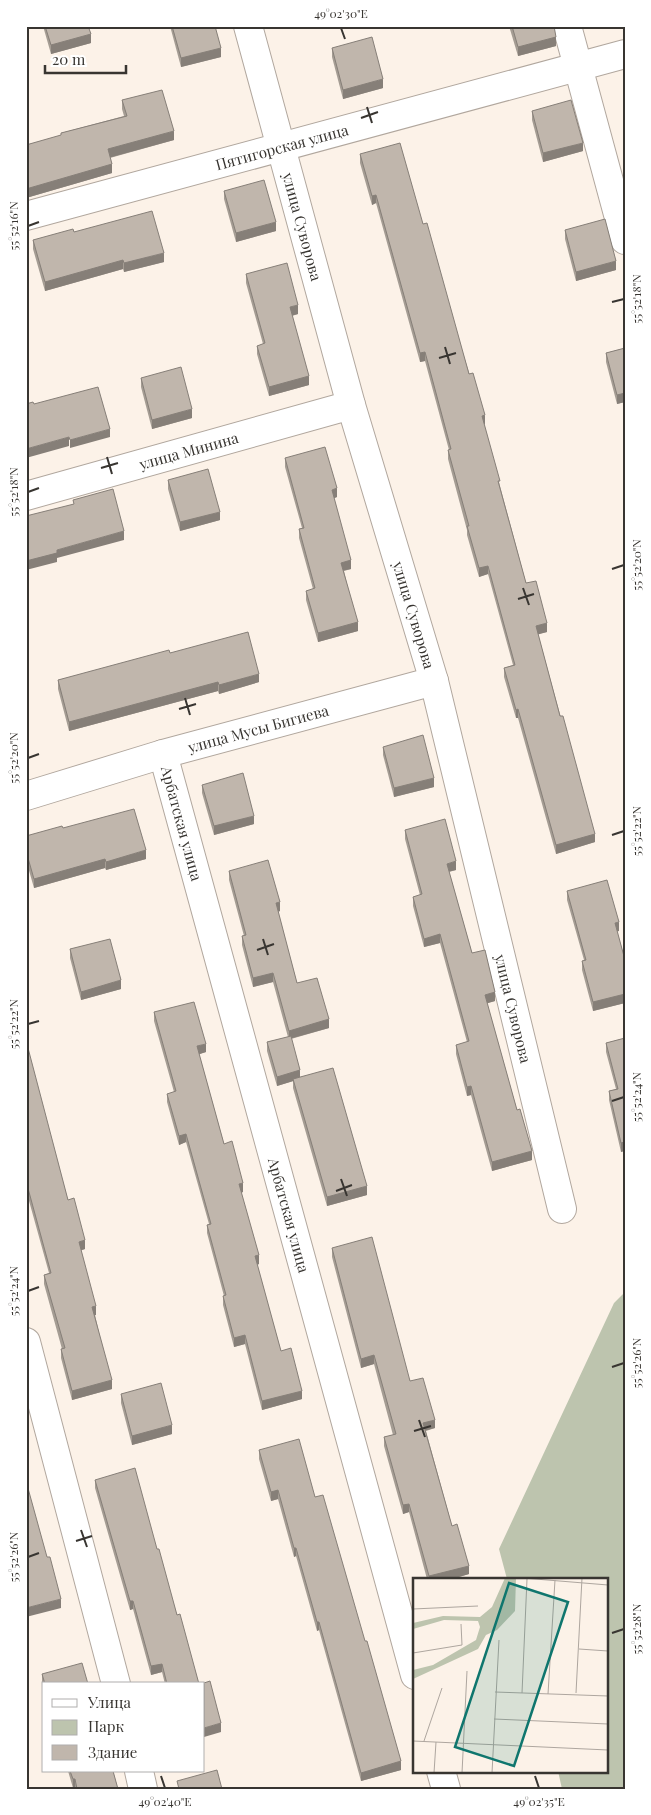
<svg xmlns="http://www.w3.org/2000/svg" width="651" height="1815" font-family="'Playfair Display',serif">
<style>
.green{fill:#bdc4ae}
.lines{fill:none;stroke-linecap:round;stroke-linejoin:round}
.street-casing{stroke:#b1a79e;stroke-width:30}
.street{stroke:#fff;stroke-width:28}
.wall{fill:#a59d94}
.shaded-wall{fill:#867f78}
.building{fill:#c0b6ac;stroke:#867f78}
.ticks{fill:none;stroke:#383531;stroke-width:2}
.labels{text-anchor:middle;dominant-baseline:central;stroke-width:4.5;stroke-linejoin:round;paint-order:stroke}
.street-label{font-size:15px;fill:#383531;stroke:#fff}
.inset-road{fill:none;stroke:#aea69f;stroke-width:1}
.view{fill:#0f766e;fill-opacity:0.15;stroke:#0f766e;stroke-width:2.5}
.inset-edge{fill:none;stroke:#383531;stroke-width:2.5}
.neatline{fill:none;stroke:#383531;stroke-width:2}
.ticks-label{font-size:12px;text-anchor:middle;fill:#383531}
</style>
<rect width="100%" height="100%" fill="#fcf2e8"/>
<polygon class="green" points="625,1292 625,1789 562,1789 558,1771 607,1771 607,1579 507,1579 499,1549 614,1303"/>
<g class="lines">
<g class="street-casing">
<g id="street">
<path id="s1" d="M248 26 351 405 434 681 562 1209"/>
<polyline points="567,26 625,240"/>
<path id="s2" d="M26 216 625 54"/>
<path id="s3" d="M26 496 351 405"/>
<path id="s4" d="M163 754 415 1675"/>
<path id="s5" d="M26 796 163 754 434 681"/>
<polyline points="26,1342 116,1684"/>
<polyline points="139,1771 143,1789"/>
<polyline points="441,1771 446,1789"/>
</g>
</g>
<use href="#street" class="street"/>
</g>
<g class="wall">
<polygon points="43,26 88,26 91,43 51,54"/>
<polygon points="170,26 215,26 221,57 181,67"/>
<polygon points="509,26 554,26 556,46 518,56"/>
<polygon points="332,48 383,88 343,99 332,57"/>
<polygon points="122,100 174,140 110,158 112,173 26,198 26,145 61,136 61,133 124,116 122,109"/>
<polygon points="532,111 583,151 543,162 532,120"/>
<polygon points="360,154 423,224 485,424 484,424 500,486 526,583 547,632 538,634 595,842 556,854 518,718 516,718 504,677 504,668 513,665 488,574 479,577 467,535 467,530 448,459 448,450 449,450 425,361 420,362 376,203 372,205 360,163"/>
<polygon points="224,191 276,231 236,242 224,199"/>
<polygon points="565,230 616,270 576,281 565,239"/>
<polygon points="74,232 164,262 124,272 123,269 45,291 33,249 33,240"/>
<polygon points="246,274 298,314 292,316 309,385 269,396 257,354 257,346 263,344 246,283"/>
<polygon points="625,348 625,402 617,404 606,362 606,353"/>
<polygon points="141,378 192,418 152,429 141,387"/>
<polygon points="285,458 337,497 334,498 351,569 344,571 358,631 318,642 306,600 306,591 313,589 299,538 299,529 302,528 285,467"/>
<polygon points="168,480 220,520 180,531 168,489"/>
<polygon points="170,653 259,682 219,694 218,691 69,731 58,689 58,680"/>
<polygon points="383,747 434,787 394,797 383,755"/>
<polygon points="202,785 254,824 214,835 202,793"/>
<polygon points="63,828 146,859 106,870 105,868 34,888 26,860 26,836"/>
<polygon points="405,830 456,870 449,872 472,953 495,1001 487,1003 517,1110 532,1160 492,1171 471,1095 467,1096 456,1054 456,1045 467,1042 440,943 424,947 413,906 413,897 420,895 405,839"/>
<polygon points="229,871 280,911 278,912 297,983 329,1028 291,1039 300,1077 367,1195 327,1206 293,1088 293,1081 277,1086 267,1051 267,1042 288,1037 273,982 253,987 242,945 242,936 244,936 229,880"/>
<polygon points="567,891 619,931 617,931 625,960 625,1003 593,1011 582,970 582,961 584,960 567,900"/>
<polygon points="70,949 121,989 81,1000 70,958"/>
<polygon points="154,1012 206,1052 199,1054 224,1144 243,1192 241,1193 259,1264 257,1265 281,1351 302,1399 262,1410 245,1344 234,1347 223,1305 223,1296 224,1296 207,1233 207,1225 209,1224 186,1142 179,1145 167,1102 167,1094 174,1092 154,1021"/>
<polygon points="625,1038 625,1155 624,1151 621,1152 609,1100 609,1091 616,1089 606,1052 606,1043"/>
<polygon points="26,1048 68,1200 85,1249 81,1250 96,1315 95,1315 112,1389 72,1400 61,1358 61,1349 62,1349 44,1284 44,1275 49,1273 26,1190"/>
<polygon points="332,1248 410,1381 435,1428 426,1431 452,1526 469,1574 452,1579 427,1579 409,1512 403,1514 384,1446 384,1437 393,1435 374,1364 361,1368 332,1257"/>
<polygon points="121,1394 172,1434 132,1445 121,1403"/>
<polygon points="259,1450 315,1497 401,1770 361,1781 319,1630 317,1631 296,1556 294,1557 278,1499 271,1501 259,1459"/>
<polygon points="95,1480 157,1549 177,1615 199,1684 165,1684 162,1672 151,1675 133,1609 130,1610 95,1488"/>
<polygon points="42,1674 88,1684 44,1684 44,1689 42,1683"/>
<polygon points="68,1771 113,1771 118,1789 75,1789 75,1787 73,1788"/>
</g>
<g class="shaded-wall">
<polygon points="91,34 91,43 51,54 51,45"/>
<polygon points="556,37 556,46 518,56 518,47"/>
<polygon points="221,48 221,57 181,67 181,58"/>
<polygon points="383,79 383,88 343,99 343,90"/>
<polygon points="174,131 174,140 108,158 108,149"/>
<polygon points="583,143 583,151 543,162 543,153"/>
<polygon points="112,164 112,173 26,198 26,189"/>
<polygon points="376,195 376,203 372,205 372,196"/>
<polygon points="276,222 276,231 236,242 236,233"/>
<polygon points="164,253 164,262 124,272 124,263"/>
<polygon points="123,260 123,269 45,291 45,282"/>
<polygon points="616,261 616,270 576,281 576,272"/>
<polygon points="298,305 298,314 290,316 290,307"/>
<polygon points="425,352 425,361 420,362 420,353"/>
<polygon points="309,376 309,385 269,396 269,387"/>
<polygon points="625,393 625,402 617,404 617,395"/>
<polygon points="192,409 192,418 152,429 152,420"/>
<polygon points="485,415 485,424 482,425 482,416"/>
<polygon points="110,429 110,437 70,448 70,440"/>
<polygon points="69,437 69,446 26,458 26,449"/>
<polygon points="337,488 337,497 332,499 332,490"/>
<polygon points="220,512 220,520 180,531 180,522"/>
<polygon points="124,531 124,540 57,558 57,562 26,570 26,561 57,550"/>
<polygon points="351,560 351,569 341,571 341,563"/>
<polygon points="488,566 488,574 479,577 479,568"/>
<polygon points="358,622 358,631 318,642 318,633"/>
<polygon points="547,623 547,632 536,635 536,626"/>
<polygon points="259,674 259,682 219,694 219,685"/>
<polygon points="218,682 218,691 69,731 69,722"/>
<polygon points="518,709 518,718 516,718 516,710"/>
<rect x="26" y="734" width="2" height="9"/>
<polygon points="434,778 434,787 394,797 394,788"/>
<polygon points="254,816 254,824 214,835 214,826"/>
<polygon points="595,834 595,842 556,854 556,845"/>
<polygon points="146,850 146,859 106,870 106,862"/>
<polygon points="105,859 105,868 34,888 34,879"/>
<polygon points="456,861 456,870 447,872 447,864"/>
<polygon points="280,902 280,911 276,912 276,903"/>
<polygon points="619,922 619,931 615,932 615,923"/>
<polygon points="440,934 440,943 424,947 424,939"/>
<polygon points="273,973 273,982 253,987 253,978"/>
<polygon points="121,980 121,989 81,1000 81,992"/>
<polygon points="495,992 495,1001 485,1004 485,995"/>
<polygon points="625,994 625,1003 593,1011 593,1002"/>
<polygon points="329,1019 329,1028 289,1039 289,1031"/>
<polygon points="206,1044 206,1052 197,1055 197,1046"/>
<polygon points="300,1070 300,1079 277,1086 277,1077"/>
<polygon points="471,1086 471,1095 467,1096 467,1087"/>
<polygon points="186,1134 186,1142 179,1145 179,1136"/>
<polygon points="624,1142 624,1151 621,1152 621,1143"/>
<polygon points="532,1151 532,1160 492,1171 492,1162"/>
<polygon points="243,1183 243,1192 239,1193 239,1184"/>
<polygon points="367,1186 367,1195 327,1206 327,1197"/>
<polygon points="85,1240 85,1249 79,1251 79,1242"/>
<polygon points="259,1255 259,1264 255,1265 255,1256"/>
<polygon points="96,1306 96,1315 92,1316 92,1307"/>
<polygon points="245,1335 245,1344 234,1347 234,1338"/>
<polygon points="374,1355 374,1364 361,1368 361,1359"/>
<polygon points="112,1380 112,1389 72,1400 72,1391"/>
<polygon points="302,1391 302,1399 262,1410 262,1401"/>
<polygon points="435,1420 435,1428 423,1431 423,1423"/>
<polygon points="172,1425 172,1434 132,1445 132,1436"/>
<polygon points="278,1490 278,1499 271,1501 271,1492"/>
<polygon points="409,1504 409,1512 403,1514 403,1505"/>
<polygon points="294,1548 296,1548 296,1556 294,1557"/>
<polygon points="469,1566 469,1574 452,1579 429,1579 429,1576"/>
<polygon points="61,1599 61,1608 26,1617 26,1608"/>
<polygon points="130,1601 133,1601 133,1609 130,1610"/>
<polygon points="317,1622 319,1622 319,1630 317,1631"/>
<polygon points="162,1664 162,1672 151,1675 151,1666"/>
<polygon points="221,1723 221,1732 204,1737 204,1728"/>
<polygon points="401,1761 401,1770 361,1781 361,1773"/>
<polygon points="73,1779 75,1779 75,1787 73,1788"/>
</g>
<g class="building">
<polygon points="45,26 88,26 91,34 51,45"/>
<polygon points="172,26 215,26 221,48 181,58"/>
<polygon points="512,26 554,26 556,37 518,47"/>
<polygon points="372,37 383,79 343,90 332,48"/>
<polygon points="162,90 174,131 108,149 112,164 26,189 26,145 61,135 61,133 127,116 122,100"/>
<polygon points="571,100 583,143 543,153 532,111"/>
<polygon points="400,143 423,224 427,223 469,374 473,373 485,415 482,416 500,481 498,481 526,583 536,581 547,623 536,626 560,716 563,716 595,834 556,845 518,709 516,710 504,668 515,665 488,566 479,568 467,526 469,526 448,450 451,449 425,352 420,353 376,195 372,196 360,154"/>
<polygon points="264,180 276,222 236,233 224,191"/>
<polygon points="152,211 164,253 124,263 123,260 45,282 33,240 73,229 74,232"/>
<polygon points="605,219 616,261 576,272 565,230"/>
<polygon points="287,263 298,305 290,307 309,376 269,387 257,346 265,343 246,274"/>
<polygon points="625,348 625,393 617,395 606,353"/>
<polygon points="181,367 192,409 152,420 141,378"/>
<polygon points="98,387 110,429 70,440 69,437 26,449 26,404 33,402 34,404"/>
<polygon points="325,447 337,488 332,490 351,560 341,563 358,622 318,633 306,591 315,588 299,529 304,528 285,458"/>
<polygon points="208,469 220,512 180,522 168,480"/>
<polygon points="113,489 124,531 57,550 57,553 26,561 26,516 74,504 73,500"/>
<polygon points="248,632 259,674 219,685 218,682 69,722 58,680 169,650 170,653"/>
<polygon points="423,735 434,778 394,788 383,747"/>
<polygon points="243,773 254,816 214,826 202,785"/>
<polygon points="134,809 146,850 106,862 105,859 34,879 26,851 26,836 62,826 63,828"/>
<polygon points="445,819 456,861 447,864 472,953 485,950 495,992 485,995 517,1110 520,1109 532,1151 492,1162 471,1086 467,1087 456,1045 469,1041 440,934 424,939 413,897 422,894 405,830"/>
<polygon points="268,860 280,902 276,903 297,983 317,978 329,1019 289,1031 273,973 253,978 242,936 246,935 229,871"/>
<polygon points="607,880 619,922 615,923 625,960 625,994 593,1002 582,961 586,960 567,891"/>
<polygon points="110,939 121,980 81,992 70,949"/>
<polygon points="194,1002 206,1044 197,1046 224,1144 232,1141 243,1183 239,1184 259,1255 255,1256 281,1351 291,1348 302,1391 262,1401 245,1335 234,1338 223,1296 226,1295 207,1225 211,1224 186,1134 179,1136 167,1094 176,1091 154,1012"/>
<polygon points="291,1036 300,1070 277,1077 267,1042"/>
<polygon points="625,1038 625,1146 624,1142 621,1143 609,1091 618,1089 606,1043"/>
<polygon points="26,1048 28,1048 68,1200 74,1198 85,1240 79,1242 96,1306 92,1307 112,1380 72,1391 61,1349 65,1348 44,1275 51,1273 26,1181"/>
<polygon points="333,1068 367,1186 327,1197 293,1079"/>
<polygon points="372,1237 410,1381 423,1378 435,1420 423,1423 452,1526 457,1524 469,1566 429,1576 409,1504 403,1505 384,1437 396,1434 374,1355 361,1359 332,1248"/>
<polygon points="161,1383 172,1425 132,1436 121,1394"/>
<polygon points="299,1439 315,1497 323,1495 365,1641 367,1641 401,1761 361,1773 319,1622 317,1622 296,1548 294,1548 278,1490 271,1492 259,1450"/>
<polygon points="135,1468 157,1549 159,1549 177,1615 180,1614 199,1684 167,1684 162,1664 151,1666 133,1601 130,1601 95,1480"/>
<polygon points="26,1481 47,1557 50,1557 61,1599 26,1608"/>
<polygon points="82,1663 88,1684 45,1684 42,1674"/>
<polygon points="210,1681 221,1723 204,1728 204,1684 201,1684"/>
<polygon points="217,1770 222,1789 179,1789 177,1781"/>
<polygon points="70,1771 113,1771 118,1789 77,1789 75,1779 73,1779"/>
</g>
<path class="ticks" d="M341 28 345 39M367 107 372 123M361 118 378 112M28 226 39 222M612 302 624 299M445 347 450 364M439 358 456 353M107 457 112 474M101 468 118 463M28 492 39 488M612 569 624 565M523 588 529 605M518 599 534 594M185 698 190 715M179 709 196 704M28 758 39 754M612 835 624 831M263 939 268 955M257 950 274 944M28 1024 39 1021M612 1101 624 1097M341 1179 347 1196M336 1191 352 1185M28 1291 39 1287M612 1367 624 1363M419 1420 425 1437M414 1431 431 1426M81 1530 87 1547M76 1541 92 1536M28 1557 39 1553M612 1633 624 1629M161 1776 165 1788M535 1776 539 1788"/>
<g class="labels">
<g class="street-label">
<text stroke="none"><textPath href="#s2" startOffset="265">Пятигорская улица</textPath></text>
<text stroke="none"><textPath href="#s1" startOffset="208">улица Суворова</textPath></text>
<text stroke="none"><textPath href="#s3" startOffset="169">улица Минина</textPath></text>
<text stroke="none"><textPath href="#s1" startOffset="612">улица Суворова</textPath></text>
<text stroke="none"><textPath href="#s5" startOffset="242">улица Мусы Бигиева</textPath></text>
<text stroke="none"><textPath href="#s4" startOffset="72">Арбатская улица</textPath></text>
<text stroke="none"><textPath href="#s1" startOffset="1018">улица Суворова</textPath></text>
<text stroke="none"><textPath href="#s4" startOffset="478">Арбатская улица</textPath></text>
</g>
</g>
<g transform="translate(413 1578)">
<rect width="195" height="195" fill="#fcf2e8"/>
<path d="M92 0H103L102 33 84 52 73 57 65 71 0 101V92L20 87 63 62 67 49 65 43 31 42 0 51V45L30 38 67 39 79 29Z" fill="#bdc4ae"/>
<path class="inset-road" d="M110 0 195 7M0 31 65 28M166 71 195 73M0 75 49 67 48 46M82 114 195 118M109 115 114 1M163 115 169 0M135 116 142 2M81 141 195 146M0 163 195 172M11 163 29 110M21 195 23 164M49 195 54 93M79 195 86 62"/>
<path class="view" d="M96 5 155 24 101 188 42 169Z"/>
<rect width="195" height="195" class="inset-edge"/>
</g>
<rect width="651" height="1815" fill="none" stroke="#ffffff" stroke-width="55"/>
<rect x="42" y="1682" width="162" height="90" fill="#ffffff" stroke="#afaead"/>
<rect x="52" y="1699" width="25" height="8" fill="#ffffff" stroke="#afaead"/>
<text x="88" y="1708" font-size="15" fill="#383531">Улица</text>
<rect x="52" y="1720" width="25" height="15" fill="#bdc4ae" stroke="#afaead"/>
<text x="88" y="1732" font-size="15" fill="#383531">Парк</text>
<rect x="52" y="1745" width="25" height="15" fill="#c0b6ac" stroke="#afaead"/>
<text x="88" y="1758" font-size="15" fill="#383531">Здание</text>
<path d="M45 65v8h81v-8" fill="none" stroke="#383531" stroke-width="2.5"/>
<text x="52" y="65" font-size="15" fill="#383531" stroke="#ffffff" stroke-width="4" paint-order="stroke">20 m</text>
<rect x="28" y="28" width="596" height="1760" class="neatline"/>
<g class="ticks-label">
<text x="341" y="18">49°02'30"E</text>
<text transform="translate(14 226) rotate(-90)" y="4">55°52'16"N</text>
<text transform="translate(637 299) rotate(-90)" y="4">55°52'18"N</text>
<text transform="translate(14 492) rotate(-90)" y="4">55°52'18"N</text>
<text transform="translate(637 565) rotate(-90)" y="4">55°52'20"N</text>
<text transform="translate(14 758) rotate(-90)" y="4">55°52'20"N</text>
<text transform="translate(637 831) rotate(-90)" y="4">55°52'22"N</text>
<text transform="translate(14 1024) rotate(-90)" y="4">55°52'22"N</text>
<text transform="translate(637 1097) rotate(-90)" y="4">55°52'24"N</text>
<text transform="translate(14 1291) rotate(-90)" y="4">55°52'24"N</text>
<text transform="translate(637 1363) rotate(-90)" y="4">55°52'26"N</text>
<text transform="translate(14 1557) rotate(-90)" y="4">55°52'26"N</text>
<text transform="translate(637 1629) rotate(-90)" y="4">55°52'28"N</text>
<text x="165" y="1806">49°02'40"E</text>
<text x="539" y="1806">49°02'35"E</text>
</g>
</svg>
